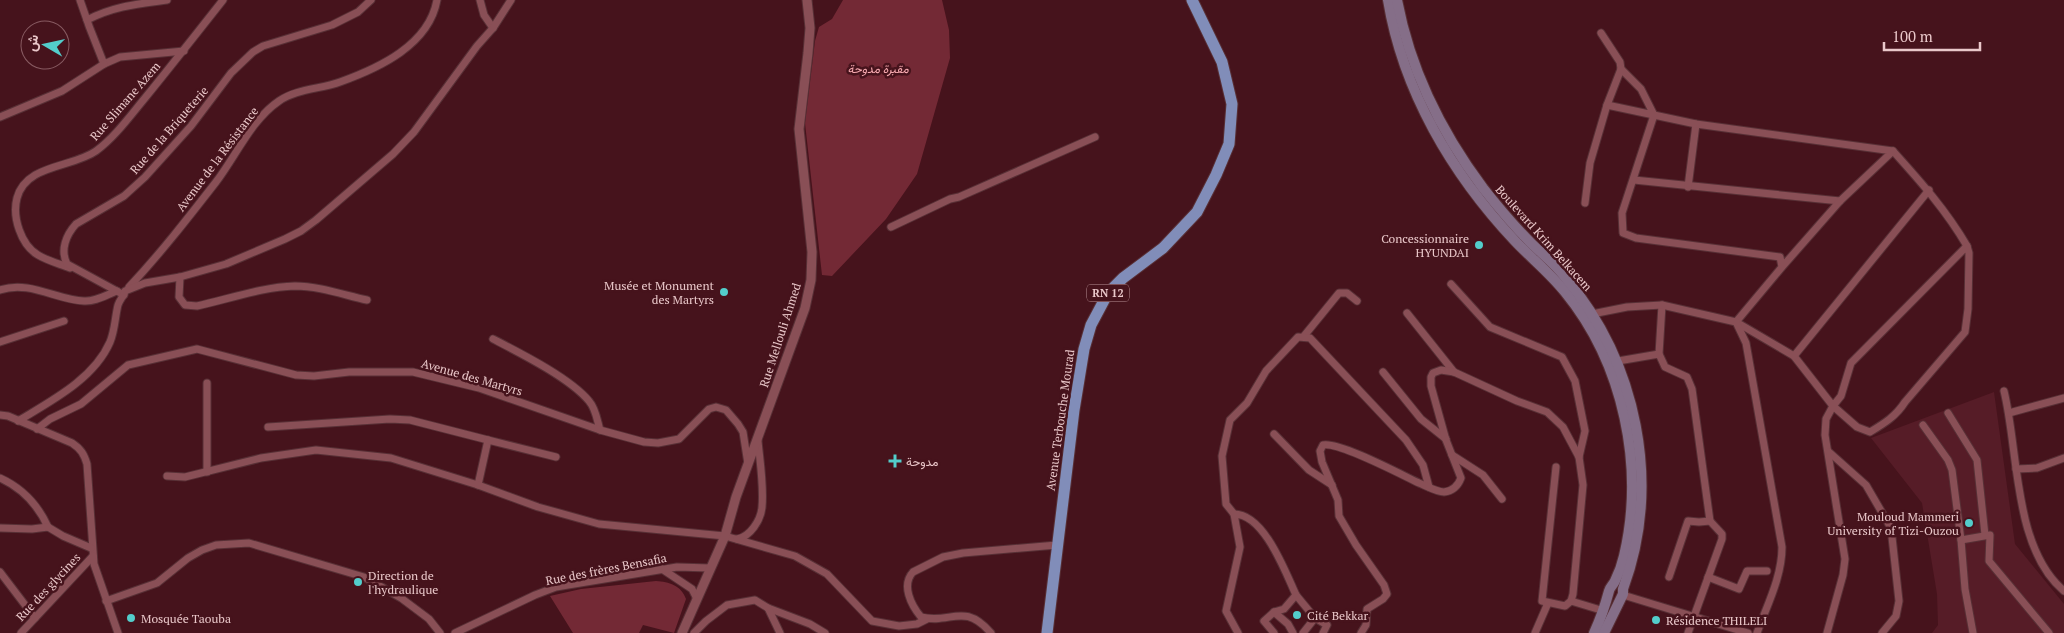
<svg xmlns="http://www.w3.org/2000/svg" width="2064" height="633" font-family="'PT Serif',Vazirmatn,serif">
<style>
.built{fill:#561c27}
.green{fill:#732935}
.lines{fill:none;stroke-linecap:round;stroke-linejoin:round}
.minor-casing{stroke:#583036;stroke-width:9}
.tertiary-casing{stroke:#583036;stroke-width:11}
.secondary-casing{stroke:#583036;stroke-width:12}
.primary-casing{stroke:#583036;stroke-width:13}
.minor{stroke:#894f56;stroke-width:7}
.tertiary{stroke:#894f56;stroke-width:9}
.secondary{stroke:#856e88;stroke-width:10}
.primary{stroke:#818db9;stroke-width:11}
.poi-dot{fill:#53cdcb;stroke:#46131c;stroke-width:2}
.labels{text-anchor:middle;dominant-baseline:central;stroke-width:5;stroke-linejoin:round;paint-order:stroke}
.shield{fill:#46131c;stroke:#b99296;stroke-width:1}
.shield-label{font-size:11px;font-weight:bold;fill:#eac8ca}
.park-label{font-size:12px;font-style:italic;fill:#f8aab1;stroke:#46131c}
.street-label{font-size:12px;fill:#eac8ca;stroke:#46131c}
.poi-label{font-size:12px;fill:#eac8ca;stroke:#46131c;text-anchor:start}
</style>
<rect width="100%" height="100%" fill="#46131c"/>
<polygon class="built" points="1994,392 2015,544 2064,604 2064,633 1932,633 1938,625 1937,594 1922,503 1871,438"/>
<g class="green">
<polygon points="843,0 942,0 949,30 950,58 917,174 886,219 832,276 822,275 805,123 815,41 819,27 832,19"/>
<path d="M656 581C669 582 681 585 686 599L674 633 643 625 639 633H573L550 596 581 589Z"/>
</g>
<g class="lines">
<g class="minor-casing">
<g id="minor">
<polyline points="80,0 87,20"/>
<path d="M167 0C138 4 114 6 87 20L89 26 104 64 120 57 184 51"/>
<polyline points="480,0 484,15 493,28"/>
<polyline points="1601,33 1620,62 1621,69"/>
<polyline points="0,117 62,91 104,64"/>
<path d="M1893 151C1920 181 1946 210 1967 246"/>
<polyline points="1634,180 1840,201"/>
<polyline points="1688,187 1696,124"/>
<polyline points="1585,203 1590,163 1607,105"/>
<polyline points="891,227 950,199 959,197 1095,137"/>
<path d="M1782 267 1840 201 1893 151 1696 124 1607 105 1621 69 1641 89 1654 115 1622 213 1623 233 1636 238 1780 257 1782 267 1736 322 1794 356 1833 406 1841 396 1851 363 1967 246 1969 253 1968 309 1965 332 1905 402C1896 416 1885 423 1870 432L1857 427 1833 406 1826 419 1825 435 1845 559 1843 575 1827 633"/>
<path d="M70 268C60 264 48 261 38 255 21 245 12 217 17 198 26 164 72 168 96 151 115 137 130 116 145 98 171 66 197 33 223 0"/>
<path d="M180 277 179 297 185 305 197 306C229 299 262 287 295 286 319 286 344 295 367 300"/>
<polyline points="1451,284 1490,327 1562,357 1575,381 1585,431 1579,457"/>
<path d="M129 287C160 254 188 218 216 182 236 156 251 120 279 101 296 89 321 89 340 82 379 68 429 45 437 0"/>
<path d="M0 290C29 280 57 300 84 301 95 302 106 295 117 291"/>
<path d="M124 295 67 264C60 250 66 235 76 224L124 196 145 177 191 126 231 73 253 52 263 46 332 25 358 12 371 0"/>
<polyline points="1662,305 1659,354 1665,367 1687,377 1692,389 1710,521"/>
<polyline points="1407,313 1454,372"/>
<path d="M1592 314 1627 307 1662 305 1736 322 1746 343 1782 547C1782 577 1767 605 1757 633"/>
<polyline points="1304,336 1339,293 1347,293 1357,301"/>
<path d="M493 339C520 353 570 378 589 401 596 409 597 420 600 430"/>
<polyline points="0,342 64,321"/>
<polyline points="1794,356 1929,190"/>
<polyline points="1618,361 1659,354"/>
<polyline points="1383,372 1421,419 1446,439"/>
<path d="M2004 391C2019 452 2013 548 2064 591"/>
<polyline points="1948,413 1977,460 1985,535"/>
<polyline points="2009,413 2064,398"/>
<path d="M0 415 8 416 72 443C81 449 84 454 87 464L94 564 118 633"/>
<path d="M18 421C51 401 94 379 110 342 115 330 115 317 118 305 120 299 124 296 125 291L145 283 180 277 226 264 285 239 301 231 316 220 393 154 414 132 477 46 493 28 511 0"/>
<polyline points="1923,425 1948,460 1952,470 1961,540"/>
<polyline points="268,427 390,419 410,420 488,440 478,485"/>
<polyline points="37,429 50,419 81,404 128,365 197,349 296,375 314,376 349,372 413,372 479,388 600,430 644,442 658,443 679,439 709,409 716,407 726,410 738,424 743,432 748,464"/>
<polyline points="1274,434 1309,470 1332,485"/>
<polyline points="488,440 556,457"/>
<polyline points="1829,452 1866,485 1891,528 1899,601 1896,616 1882,633"/>
<polyline points="1452,455 1483,475 1502,499"/>
<polyline points="2016,469 2037,468 2064,458"/>
<polyline points="207,472 207,383"/>
<polyline points="167,476 185,477 261,458 316,450 391,458 478,485 538,507 599,524 725,536 795,556 827,574 872,621 899,626 917,624 927,619"/>
<path d="M0 478C22 488 38 505 48 527"/>
<polyline points="1234,514 1226,504 1222,456 1230,420 1247,403 1266,371 1298,337 1310,338 1406,440 1423,465 1429,487"/>
<polyline points="0,528 32,529 48,527 63,536 91,548"/>
<path d="M737 539C750 537 761 520 762 507 764 486 760 462 758 441"/>
<polyline points="662,569 692,589 697,599"/>
<polyline points="0,572 35,618"/>
<polyline points="1669,577 1688,521 1699,522 1710,521 1722,534 1722,539 1688,633"/>
<polyline points="1708,577 1739,589 1747,571 1767,571"/>
<polyline points="1623,595 1748,633"/>
<polyline points="106,601 157,583 188,558 202,550 216,545 249,543 364,577 401,598 429,619 440,633"/>
<polyline points="1571,601 1604,611"/>
<polyline points="768,608 810,624 825,633"/>
<polyline points="1274,612 1288,624 1293,633"/>
<polyline points="1315,618 1327,625 1323,633"/>
<polyline points="21,633 93,556"/>
<polyline points="455,633 535,595 556,587 677,567 710,568"/>
<polyline points="694,633 706,621 727,605 755,600 768,608 780,633"/>
<path d="M991 633C963 601 951 625 921 617 911 605 901 585 913 572L943 557 963 553 1057 545"/>
<path d="M1238 633 1226 611 1240 547 1234 514C1264 514 1285 571 1296 595"/>
<polyline points="1274,633 1264,621 1274,612 1284,609 1296,595 1315,618 1303,633"/>
<path d="M1361 633 1366 625 1367 609 1383 599 1387 594 1384 585 1356 545 1339 516 1338 500 1322 462 1320 451 1323 445C1338 441 1402 475 1419 483 1426 486 1437 492 1444 492 1453 491 1458 486 1461 478L1446 440 1431 386V377L1433 373 1441 370 1454 372 1517 401 1547 412 1563 427 1579 457 1583 485 1573 594 1571 601 1565 606 1542 601 1556 467"/>
<polyline points="1535,633 1548,603"/>
<polyline points="1973,633 1965,589 1961,540 1990,535 1989,561 2049,633"/>
</g>
</g>
<g class="tertiary-casing">
<polyline id="tertiary" points="682,633 725,536 736,497 805,308 811,280 812,252 799,129 808,53 810,28 807,0"/>
</g>
<g class="secondary-casing">
<g id="secondary">
<path d="M1388 0C1403 91 1452 174 1515 241 1531 258 1550 273 1565 292 1624 364 1645 467 1624 556 1622 565 1619 573 1615 581 1613 585 1610 587 1609 591 1605 606 1601 618 1594 633"/>
<path d="M1397 0C1410 69 1441 132 1483 188 1498 207 1513 225 1530 242 1542 254 1555 264 1565 277 1637 363 1662 483 1623 589V594L1604 633"/>
</g>
</g>
<g class="primary-casing">
<polyline id="primary" points="1047,633 1074,410 1084,349 1091,325 1108,293 1123,278 1163,248 1197,212 1216,175 1229,144 1232,104 1222,62 1192,0"/>
</g>
<use href="#minor" class="minor"/>
<use href="#tertiary" class="tertiary"/>
<use href="#secondary" class="secondary"/>
<use href="#primary" class="primary"/>
</g>
<g class="poi-dot">
<circle cx="1479" cy="245" r="5"/>
<circle cx="724" cy="292" r="5"/>
<path d="M892.5 453.5h5v5h5v5h-5v5h-5v-5h-5v-5h5z"/>
<circle cx="1969" cy="523" r="5"/>
<circle cx="358" cy="582" r="5"/>
<circle cx="1297" cy="615" r="5"/>
<circle cx="131" cy="618" r="5"/>
<circle cx="1656" cy="620" r="5"/>
</g>
<g class="labels">
<rect class="shield" x="1087" y="284.5" width="42" height="17" rx="4"/>
<g class="shield-label">
<text x="1108" y="293">RN 12</text>
</g>
<g class="park-label">
<text x="878" y="68">مقبرة مدوحة</text>
</g>
<g class="street-label">
<text transform="translate(125 101) rotate(-49)">Rue Slimane Azem</text>
<text transform="translate(169 130) rotate(-49)">Rue de la Briqueterie</text>
<text transform="translate(217 159) rotate(-53)">Avenue de la Résistance</text>
<text transform="translate(1544 238) rotate(48)">Boulevard Krim Belkacem</text>
<text transform="translate(780 335) rotate(-72)">Rue Mellouli Ahmed</text>
<text transform="translate(472 377) rotate(16)">Avenue des Martyrs</text>
<text transform="translate(1060 420) rotate(-82)">Avenue Terbouche Mourad</text>
<text transform="translate(606 569) rotate(-11)">Rue des frères Bensafia</text>
<text transform="translate(48 587) rotate(-47)">Rue des glycines</text>
</g>
<g class="poi-label">
<text x="1469" y="238" text-anchor="end">Concessionnaire<tspan x="1469" dy="14">HYUNDAI</tspan></text>
<text x="714" y="285" text-anchor="end">Musée et Monument<tspan x="714" dy="14">des Martyrs</tspan></text>
<text x="906" y="461">مدوحة</text>
<text x="1959" y="516" text-anchor="end">Mouloud Mammeri<tspan x="1959" dy="14">University of Tizi-Ouzou</tspan></text>
<text x="368" y="575">Direction de<tspan x="368" dy="14">l'hydraulique</tspan></text>
<text x="1307" y="615">Cité Bekkar</text>
<text x="141" y="618">Mosquée Taouba</text>
<text x="1666" y="620">Résidence THILELI</text>
</g>
</g>
<g transform="translate(45 45) rotate(279)"><circle r="24" fill="#46131c" stroke="#885b62"/>
<path d="M0-4L9 19L0 12L-9 19Z" fill="#53cdcb"/>
<text y="-8" font-size="14" font-weight="bold" text-anchor="middle" fill="#eac8ca">ش</text>
</g>
<path d="M1884 42v8h96v-8" fill="none" stroke="#eac8ca" stroke-width="2.5"/>
<text x="1892" y="42" font-size="15" fill="#eac8ca" stroke="#46131c" stroke-width="4" paint-order="stroke">100 m</text>
</svg>
